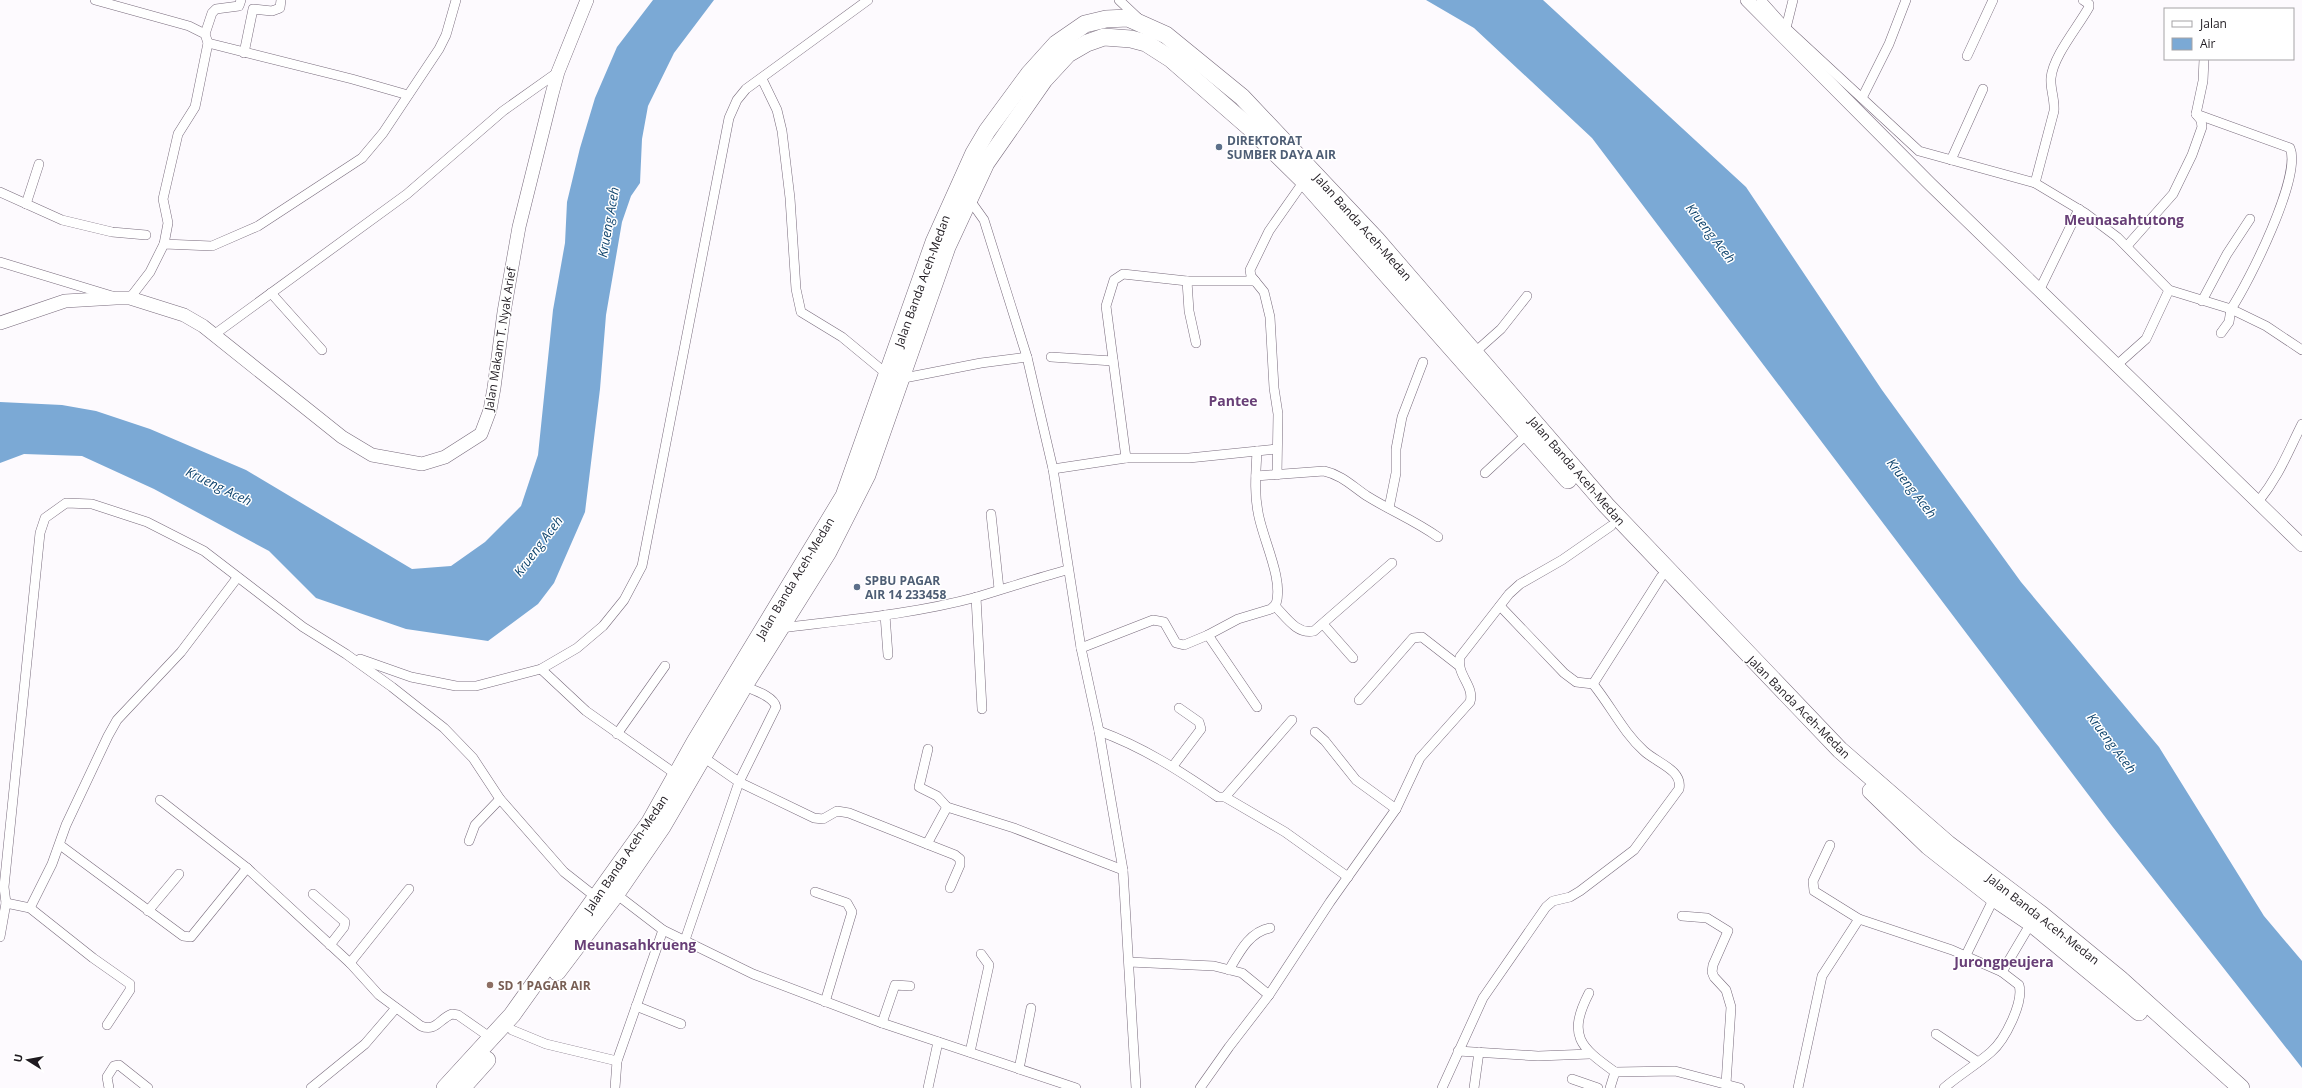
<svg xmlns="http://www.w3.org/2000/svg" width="2302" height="1088" font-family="'Open Sans',sans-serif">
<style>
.water{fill:#7ba9d5}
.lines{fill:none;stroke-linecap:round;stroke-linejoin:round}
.street-casing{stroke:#786b7c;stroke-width:10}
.secondary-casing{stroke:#786b7c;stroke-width:14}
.highway-casing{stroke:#786b7c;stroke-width:18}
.street{stroke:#fff;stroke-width:9}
.secondary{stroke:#fff;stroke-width:13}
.highway{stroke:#fff;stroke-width:17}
.service-dot{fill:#5c6f8a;stroke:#fff;stroke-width:1.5}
.education-dot{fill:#8d6e63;stroke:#fff;stroke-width:1.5}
.labels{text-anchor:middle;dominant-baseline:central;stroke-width:3;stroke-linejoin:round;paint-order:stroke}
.service-label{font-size:12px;font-weight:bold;fill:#4e5e75;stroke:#fff;text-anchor:start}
.street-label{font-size:12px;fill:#1f1a20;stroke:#fff}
.education-label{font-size:12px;font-weight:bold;fill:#785e54;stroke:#fff;text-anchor:start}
.water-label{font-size:13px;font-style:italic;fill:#10456e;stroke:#fff}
.quarter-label{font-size:14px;font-weight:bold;fill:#683f77;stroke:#fff}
</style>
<rect width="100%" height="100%" fill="#fdfafe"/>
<g class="water">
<polygon points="653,0 714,0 674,53 648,106 642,139 640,183 631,196 622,222 606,315 600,389 585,512 554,583 538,604 488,641 406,629 316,598 269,551 154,489 82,456 24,454 0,463 0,402 62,405 96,411 150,429 246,470 412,569 451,566 485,542 521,506 538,455 553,310 565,243 567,202 580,148 595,98 617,47"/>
<polygon points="1426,0 1543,0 1746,187 1882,390 2021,582 2159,747 2264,916 2302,961 2302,1068 2112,826 1592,138 1474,28"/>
</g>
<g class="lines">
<g class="street-casing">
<g id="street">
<polyline points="95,0 189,26 205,34 208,43 195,107 178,134 163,199 168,223 164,244"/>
<polyline points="1119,0 1138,18"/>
<polyline points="1761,0 1786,28 1919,151 2035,183 2085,213 2117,237 2169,290 2231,309 2266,326 2302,350"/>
<polyline points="1786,28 1793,0"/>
<polyline points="205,34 212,13 216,9 239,6 241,0"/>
<polyline points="208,43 352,79 408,95"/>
<polyline points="244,53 253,9 272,11 280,8 281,0"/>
<polyline points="1967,56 1993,0"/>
<polyline points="762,79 777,110 782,131 790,198 796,289 801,312 842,337 888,375 899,379 981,363 1027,357"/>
<polyline points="1862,98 1889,44 1906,0"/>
<path d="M2196 114 2290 148C2302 176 2249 282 2231 309L2229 322 2221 333"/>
<polyline points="1951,160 1983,89"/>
<path d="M2035 183 2054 111C2055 99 2050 89 2051 78 2053 56 2078 27 2089 7V4L2083 0"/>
<polyline points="0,192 62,220 112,232 146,235"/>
<polyline points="969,199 984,220 1027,357 1053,469 1081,648 1099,731 1123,870 1136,1088"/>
<polyline points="26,204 39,164"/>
<polyline points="2127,246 2173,194 2192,155 2202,127 2201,120 2196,114 2203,81 2204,59"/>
<polyline points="0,262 112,296"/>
<polyline points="1187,281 1189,311 1196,343"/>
<polyline points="2040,289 2079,209"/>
<polyline points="271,293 322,350"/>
<polyline points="130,298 150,272 164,244 212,246 258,226 362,158 383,133 439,49 446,35 456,0"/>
<polyline points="2202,301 2227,254 2250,219"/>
<polyline points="215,334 407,194 503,111 558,72"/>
<polyline points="1474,353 1501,329 1527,296"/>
<polyline points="1051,357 1113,361"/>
<polyline points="2118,364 2146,339 2169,290"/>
<polyline points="1126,458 1106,306 1114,280 1123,274 1187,281 1255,281"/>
<polyline points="1053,469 1126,458 1189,458 1276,449"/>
<polyline points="1485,473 1527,434"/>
<polyline points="1277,475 1278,414 1274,388 1270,317 1264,292 1251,276 1250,270 1269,231 1304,181"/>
<path d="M1256 476 1324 471C1342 475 1352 486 1367 496 1391 511 1414 520 1438 537"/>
<path d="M2258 502C2279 476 2287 454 2302 424"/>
<polyline points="1389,508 1396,473 1396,449 1402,417 1423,362"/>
<polyline points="991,514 999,589"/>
<polyline points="976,597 982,709"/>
<path d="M1275 606C1286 617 1297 635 1314 631L1392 563"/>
<polyline points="1500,606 1564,673 1576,682 1593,684"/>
<polyline points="885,615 888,655"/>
<polyline points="1323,624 1353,658"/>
<path d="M781 628C846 620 914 614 977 597 1007 588 1037 578 1067 570"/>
<polyline points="1208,635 1257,707"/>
<path d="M1081 648 1153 620 1164 622 1176 643 1184 645 1208 635 1238 619 1271 609 1276 604C1284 579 1262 538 1258 512 1254 492 1256 472 1257 451"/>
<polyline points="360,659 411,677 456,686 476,686 541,669 577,648 603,626 624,600 642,566 729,118 737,100 746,89 868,0"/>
<polyline points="541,669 586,711 677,775"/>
<polyline points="1593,684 1661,577"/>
<path d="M744 686C753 690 774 696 776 707L739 782 814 818 823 819 837 811 849 813 927 844 947 807 1014 828 1123 870"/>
<polyline points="1359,700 1413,638 1422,637 1458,665"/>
<path d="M1099 731C1143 747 1180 771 1218 797H1225L1285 832 1348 877"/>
<polyline points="1315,732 1325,741 1356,780 1396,809"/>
<polyline points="617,734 665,666"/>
<polyline points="928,749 919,787 937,796 947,807"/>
<polyline points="1173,766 1201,729 1199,722 1179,708"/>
<polyline points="1225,797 1292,720"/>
<polyline points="469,841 475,825 500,799"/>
<polyline points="927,844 955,855 960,859 960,865 950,888"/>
<polyline points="60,845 183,936 191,937 247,868 160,800"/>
<polyline points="1830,845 1813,881 1814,891 1859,919 1952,950 2002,972"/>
<path d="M247 868 350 963 379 995 421 1026C436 1032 439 1019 452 1014L458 1015 491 1038"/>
<polyline points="815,892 847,903 852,912 825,1002"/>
<polyline points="313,894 345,922 344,927 330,945"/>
<polyline points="616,894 663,930 753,974 882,1023 1076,1088"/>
<polyline points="6,903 4,887 40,533 45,518 66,503 92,504 147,522 204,551 303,627 346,654 392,687 444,728 473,758 500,799 564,872 597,898"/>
<polyline points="30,908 52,864 66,825 108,736 117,720 181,652 237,578"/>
<polyline points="148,911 179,874"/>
<polyline points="1682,916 1707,918 1728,931 1713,965 1712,972 1714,977 1726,990 1731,1007 1726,1084"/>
<polyline points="0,937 6,903 30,908 93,958 130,984 130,990 107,1025"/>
<polyline points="685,940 739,782 703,757"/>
<polyline points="1966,955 1994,898"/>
<polyline points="1129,962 1214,966 1242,973 1269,995"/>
<polyline points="350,963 409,889"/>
<path d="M1229 970C1239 953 1249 932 1270 928"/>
<path d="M1589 993C1567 1036 1580 1047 1615 1072L1610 1088"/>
<polyline points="636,1006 681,1024"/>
<polyline points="882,1023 895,985 910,986"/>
<polyline points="512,1030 546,1044 617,1061"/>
<polyline points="1936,1034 1978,1062"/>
<polyline points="1458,1051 1538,1056 1590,1054"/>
<polyline points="970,1052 989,965 981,954"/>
<polyline points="1019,1069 1031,1008"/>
<polyline points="1615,1072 1675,1071 1740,1088"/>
<polyline points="1572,1079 1598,1088"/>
<polyline points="109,1088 107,1077 114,1066 119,1065 148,1088"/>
<polyline points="311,1088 365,1044 396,1008"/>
<polyline points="615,1088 617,1061 663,930"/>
<polyline points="928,1088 938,1042"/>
<path d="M1200 1088 1229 1047 1269 995 1330 902 1396 809 1420 758 1470 702C1475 686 1456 675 1460 657L1509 594 1520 584 1562 560 1611 526"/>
<path d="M1442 1088 1483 998 1546 907 1553 901 1570 897 1580 891 1634 850 1679 789C1683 770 1657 763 1644 751 1623 732 1611 706 1593 684"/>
<polyline points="1474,1088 1479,1052"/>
<polyline points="1798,1088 1822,976 1859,919"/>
<path d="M1944 1088C1959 1075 1976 1065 1991 1052 2005 1040 2024 1002 2019 985L2002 972 2031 923"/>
</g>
</g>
<g class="secondary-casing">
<g id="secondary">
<polyline points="1747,0 1930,184 2302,545"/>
<polyline points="0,323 65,301 116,298 130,298 184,315 203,326 342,437 372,455 422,464 445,457 481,434 490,410 494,388 504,312 519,227 552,94 558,72 587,0"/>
</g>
</g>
<g class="highway-casing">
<g id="highway">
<polyline points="1871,791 1928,846 1994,898 2031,923 2139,1012"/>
<polyline points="557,972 616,894 662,827 744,686 828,552 867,475 947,247 986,163 1044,80 1068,54 1087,43 1104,37 1131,39 1146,43 1171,59 1249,127 1304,181 1568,480"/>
<polyline points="445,1088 512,1015 650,822 695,742 844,496 934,242 974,153 987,131 1029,74 1056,44 1085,24 1106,19 1128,18 1166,35 1242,97 1376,239 1606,505 1840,750 1948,844 2042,915 2120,979 2241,1088"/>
<polyline points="462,1088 487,1060"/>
</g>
</g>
<use href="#street" class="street"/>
<use href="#secondary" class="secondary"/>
<use href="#highway" class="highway"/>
</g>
<g class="service-dot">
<circle cx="1219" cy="147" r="4"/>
<circle cx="857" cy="587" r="4"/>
</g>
<circle class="education-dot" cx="490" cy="985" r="4"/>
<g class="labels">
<g class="service-label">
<text x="1227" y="140">DIREKTORAT<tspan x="1227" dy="14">SUMBER DAYA AIR</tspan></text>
<text x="865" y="580">SPBU PAGAR<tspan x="865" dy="14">AIR 14 233458</tspan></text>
</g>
<g class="street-label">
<text transform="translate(1363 227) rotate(48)">Jalan Banda Aceh-Medan</text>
<text transform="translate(922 281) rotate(-70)">Jalan Banda Aceh-Medan</text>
<text transform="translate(500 339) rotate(-81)">Jalan Makam T. Nyak Arief</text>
<text transform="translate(1577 471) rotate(49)">Jalan Banda Aceh-Medan</text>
<text transform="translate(795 578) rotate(-59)">Jalan Banda Aceh-Medan</text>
<text transform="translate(1799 707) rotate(45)">Jalan Banda Aceh-Medan</text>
<text transform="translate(626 854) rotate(-56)">Jalan Banda Aceh-Medan</text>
<text transform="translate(2043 919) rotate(38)">Jalan Banda Aceh-Medan</text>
</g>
<g class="education-label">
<text x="498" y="985">SD 1 PAGAR AIR</text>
</g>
<g class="water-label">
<text transform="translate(608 222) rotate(-80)">Krueng Aceh</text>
<text transform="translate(1711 233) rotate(52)">Krueng Aceh</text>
<text transform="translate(219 486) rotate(26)">Krueng Aceh</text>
<text transform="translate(1912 488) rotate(52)">Krueng Aceh</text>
<text transform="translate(538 546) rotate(-53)">Krueng Aceh</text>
<text transform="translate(2112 743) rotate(53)">Krueng Aceh</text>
</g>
<g class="quarter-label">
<text x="2124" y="219">Meunasahtutong</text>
<text x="1233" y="400">Pantee</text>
<text x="635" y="944">Meunasahkrueng</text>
<text x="2004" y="961">Jurongpeujera</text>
</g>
</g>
<rect x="2164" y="8" width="130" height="52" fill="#ffffff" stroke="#a5a3a6"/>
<rect x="2172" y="21" width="20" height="6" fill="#ffffff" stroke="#a5a3a6"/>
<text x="2200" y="28" font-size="12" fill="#1f1a20">Jalan</text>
<rect x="2172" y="38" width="20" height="12" fill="#7ba9d5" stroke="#a5a3a6"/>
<text x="2200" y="48" font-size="12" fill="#1f1a20">Air</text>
<g transform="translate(28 1060) rotate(281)" stroke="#ffffff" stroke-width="3" paint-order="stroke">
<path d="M0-3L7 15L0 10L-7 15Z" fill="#1f1a20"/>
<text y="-6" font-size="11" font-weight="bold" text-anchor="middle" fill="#1f1a20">U</text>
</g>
</svg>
